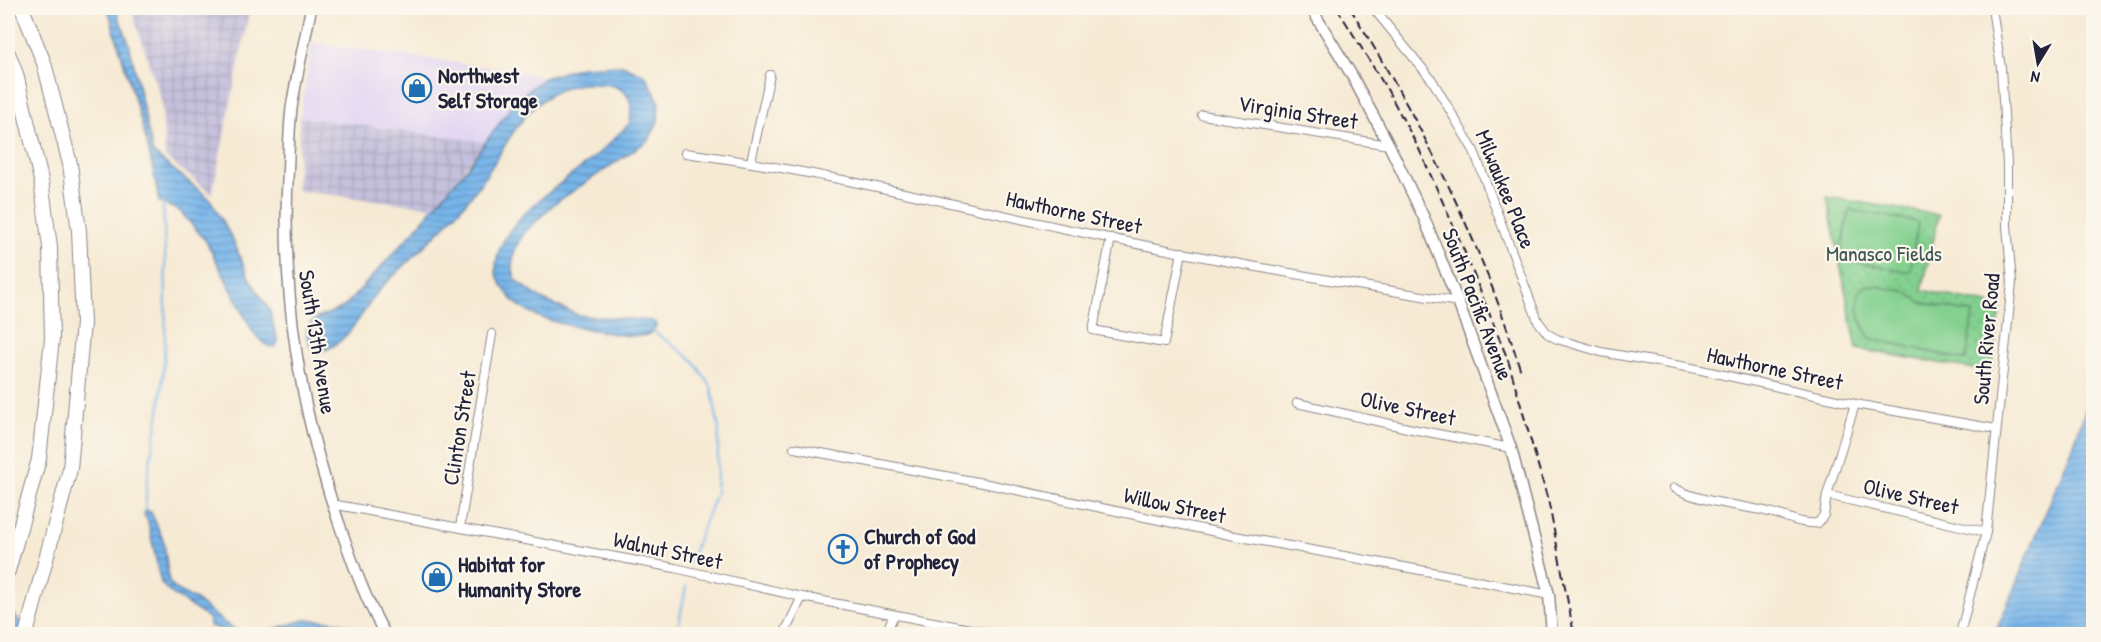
<svg xmlns="http://www.w3.org/2000/svg" width="2101" height="642" font-family="'Patrick Hand',sans-serif">
<style>
.built{fill:#e1d4f4}
.industrial{fill:url(#industrial-grid)}
.green{fill:url(#green-dots);stroke:#527965;stroke-width:1.5}
.pitch{fill:#83d08f;stroke:#527965;stroke-width:1.5}
.water{fill:url(#water-rules);stroke:#4c6c92;stroke-width:1.5}
.lines{fill:none;stroke-linecap:round;stroke-linejoin:round}
.stream{stroke:#77b5ea;stroke-width:2}
.street-casing{stroke:#8c8688;stroke-width:10}
.secondary-casing{stroke:#8c8688;stroke-width:13}
.highway-casing{stroke:#8c8688;stroke-width:16}
.street{stroke:#fff;stroke-width:8}
.secondary{stroke:#fff;stroke-width:10}
.highway{stroke:#fff;stroke-width:14}
.rail{stroke:#22223b;stroke-width:2;stroke-dasharray:9 4.5;stroke-linecap:butt}
.labels{text-anchor:middle;dominant-baseline:central;stroke-width:4.5;stroke-linejoin:round;paint-order:stroke}
.poi-label{font-size:22px;font-weight:bold;fill:#22223b;stroke:#fbf7ec;text-anchor:start}
.street-label{font-size:22px;fill:#22223b;stroke:#fbf7ec}
.park-label{font-size:22px;fill:#3f5654;stroke:#fbf7ec}
</style>
<defs>
<pattern id="industrial-grid" width="8" height="8" patternUnits="userSpaceOnUse" patternTransform="scale(1.5)"><rect width="8" height="8" fill="#c5c0db"/><path d="M0 4h8M4 0v8" fill="none" stroke="#a9a5bd"/></pattern>
<pattern id="green-dots" width="8" height="8" patternUnits="userSpaceOnUse" patternTransform="scale(1.5)"><rect width="8" height="8" fill="#83d08f"/><path d="M2 2h.1M6 6h.1" fill="none" stroke="#71b27c" stroke-width="1.8" stroke-linecap="round"/></pattern>
<pattern id="water-rules" width="6" height="5" patternUnits="userSpaceOnUse" patternTransform="scale(1.5)"><rect width="6" height="5" fill="#77b5ea"/><path d="M0 2.5h6" fill="none" stroke="#6193bf"/></pattern>
</defs>
<rect width="100%" height="100%" fill="#fbf7ec"/>
<filter id="ink" filterUnits="userSpaceOnUse"><feTurbulence type="fractalNoise" baseFrequency=".0167" numOctaves="2"/><feDisplacementMap in="SourceGraphic" scale="12" xChannelSelector="R" yChannelSelector="G"/><feConvolveMatrix kernelMatrix="1 2 1 2 8 2 1 2 1" color-interpolation-filters="sRGB"/></filter>
<filter id="wash" filterUnits="userSpaceOnUse"><feTurbulence type="fractalNoise" baseFrequency=".008" numOctaves="4" result="noise"/><feDisplacementMap in="SourceGraphic" scale="24" xChannelSelector="R" yChannelSelector="G"/><feGaussianBlur stdDeviation="1.35" result="paint"/><feColorMatrix in="noise" values="0 0 0 0 0 0 0 0 0 0 0 0 0 0 0 0 0 1.4 0 .05"/><feComposite in="paint" operator="in"/></filter>
<g filter="url(#wash)">
<rect width="100%" height="100%" fill="#f6ead4"/>
<polygon class="built" points="312,43 523,72 544,78 517,99 485,142 300,117"/>
<g class="industrial">
<polygon points="131,8 250,8 212,194 165,157 162,103"/>
<polygon points="300,117 485,142 434,207 297,191"/>
</g>
<polygon class="green" points="1827,197 1939,215 1922,290 2001,307 1991,372 1857,349"/>
<g class="pitch">
<polygon points="1849,210 1918,222 1910,272 1840,259"/>
<path d="M1867 285 1905 291 1920 302 1973 313 1966 360 1870 338C1860 325 1856 307 1860 291Z"/>
</g>
<g class="water">
<path d="M108 8H115L129 43 153 153 210 199 233 240 249 278 269 309 278 342 275 347 268 346 254 334 206 241 180 211 159 202C149 136 125 72 108 8Z"/>
<path d="M622 65 645 75 659 101 658 121 649 140 554 204 525 232 515 248 512 265 515 279 541 299 578 315 652 321 657 324C655 328 653 332 649 334 638 339 611 333 599 331 564 324 522 321 503 287 500 282 496 277 496 271 494 225 555 189 587 163 602 151 616 137 630 123 632 106 633 93 614 86 604 83 593 84 583 84 522 90 505 156 471 196 454 217 434 237 414 256 404 267 391 277 381 288 362 310 350 344 319 352L312 350 307 336V327L315 319 344 307 413 232 466 169 517 99 544 78 581 67Z"/>
<polygon points="2093,386 2093,634 1995,634 2073,447"/>
<polygon points="146,510 151,512 164,542 169,582 174,588 197,601 229,626 243,634 249,634 229,634 226,631 210,626 209,619 168,591 161,583 148,522 144,514"/>
<polygon points="8,602 14,615 31,634 8,634"/>
<path d="M305 620C326 620 344 620 361 634H256Z"/>
</g>
<g class="lines">
<g class="stream">
<polyline points="653,331 692,359 711,386 719,429 716,493 689,563"/>
<path d="M146 510C144 472 158 434 161 396 168 332 166 268 163 204"/>
<polyline points="677,634 686,586"/>
</g>
</g>
</g>
<g filter="url(#ink)">
<g class="lines">
<g class="street-casing">
<g id="street">
<polyline points="1373,8 1432,80 1474,151 1538,321 1548,334 1557,339 1601,352 1692,368 1855,404 1996,429"/>
<polyline points="1202,115 1389,145"/>
<path d="M685 153C817 170 949 204 1080 232 1205 259 1331 281 1458 302"/>
<polyline points="751,161 770,75"/>
<polyline points="1111,238 1093,330 1164,343 1182,252"/>
<polyline points="1297,403 1412,429 1511,448"/>
<polyline points="794,448 983,483 1235,536 1453,576 1549,595"/>
<path d="M1674 488C1706 504 1739 504 1773 513 1788 517 1802 525 1818 523L1824 515 1827 495 1855 404"/>
<polyline points="1827,495 1986,532"/>
<polyline points="332,504 675,568 802,597 996,634"/>
<polyline points="460,527 492,334"/>
<polyline points="784,634 802,597"/>
<polyline points="885,634 894,615"/>
<polyline points="1960,634 1986,532 2012,283 2007,226 2007,164 2001,68 1992,8"/>
</g>
</g>
<g class="secondary-casing">
<g id="secondary">
<path d="M311 8C305 40 297 73 292 105 289 126 289 148 288 169 281 295 299 407 340 526 353 564 365 599 385 634"/>
<polyline points="1311,8 1351,74 1389,145 1424,218 1458,302 1511,448 1549,595 1552,634"/>
</g>
</g>
<g class="highway-casing">
<g id="highway">
<polyline points="22,8 44,63 70,164 79,231 83,323 70,469 26,634"/>
<polyline points="8,53 16,74 41,180 50,247 52,339 39,459 8,571"/>
</g>
</g>
<use href="#street" class="street"/>
<use href="#secondary" class="secondary"/>
<use href="#highway" class="highway"/>
<g class="rail">
<polyline points="1337,8 1388,91 1419,149 1461,243 1508,360 1549,504 1574,634"/>
<path d="M1350 8C1421 122 1482 242 1521 372"/>
</g>
</g>
</g>
<defs>
<g id="shop-ring" transform="scale(1.5)"><circle r="9.5" fill="#fbf7ec" stroke="#1f6fb2" stroke-width="1.5"/><path d="M-5-2.5h2.3a2.7 3.5 0 0 1 5.4 0H5L5.5 6h-11ZM-1.5-2.5h3a1.5 2.3 0 0 0-3 0Z" fill="#1f6fb2"/></g>
<g id="church-ring" transform="scale(1.5)"><circle r="9.5" fill="#fbf7ec" stroke="#1f6fb2" stroke-width="1.5"/><path d="M-1.2-6h2.4v3.5h3.3v2.4h-3.3V6h-2.4V-.1h-3.3v-2.4h3.3Z" fill="#1f6fb2"/></g>
</defs>
<g fill-rule="evenodd">
<use href="#shop-ring" x="417" y="88"/>
<use href="#church-ring" x="843" y="549"/>
<use href="#shop-ring" x="437" y="577"/>
</g>
<g class="labels">
<g class="poi-label">
<text x="438" y="75">Northwest<tspan x="438" dy="25">Self Storage</tspan></text>
<text x="864" y="536">Church of God<tspan x="864" dy="25">of Prophecy</tspan></text>
<text x="458" y="564">Habitat for<tspan x="458" dy="25">Humanity Store</tspan></text>
</g>
<g class="street-label">
<text transform="translate(1298 112) rotate(9)">Virginia Street</text>
<text transform="translate(1506 189) rotate(68)">Milwaukee Place</text>
<text transform="translate(1074 212) rotate(12)">Hawthorne Street</text>
<text transform="translate(1478 304) rotate(69)">South Pacific Avenue</text>
<text transform="translate(1986 339) rotate(-85)">South River Road</text>
<text transform="translate(318 342) rotate(81)">South 13th Avenue</text>
<text transform="translate(1775 368) rotate(12)">Hawthorne Street</text>
<text transform="translate(1408 408) rotate(12)">Olive Street</text>
<text transform="translate(459 428) rotate(-81)">Clinton Street</text>
<text transform="translate(1911 496) rotate(13)">Olive Street</text>
<text transform="translate(1175 505) rotate(12)">Willow Street</text>
<text transform="translate(668 550) rotate(12)">Walnut Street</text>
</g>
<g class="park-label">
<text x="1884" y="253">Manasco Fields</text>
</g>
</g>
<rect width="2101" height="642" fill="none" stroke="#fbf7ec" stroke-width="30"/>
<g transform="translate(2038 63) rotate(191)" stroke="#fbf7ec" stroke-width="4.5" paint-order="stroke">
<path d="M0-4.5L10 22L0 15L-10 22Z" fill="#22223b"/>
<text y="-9" font-size="16" font-weight="bold" text-anchor="middle" fill="#22223b">N</text>
</g>
</svg>
